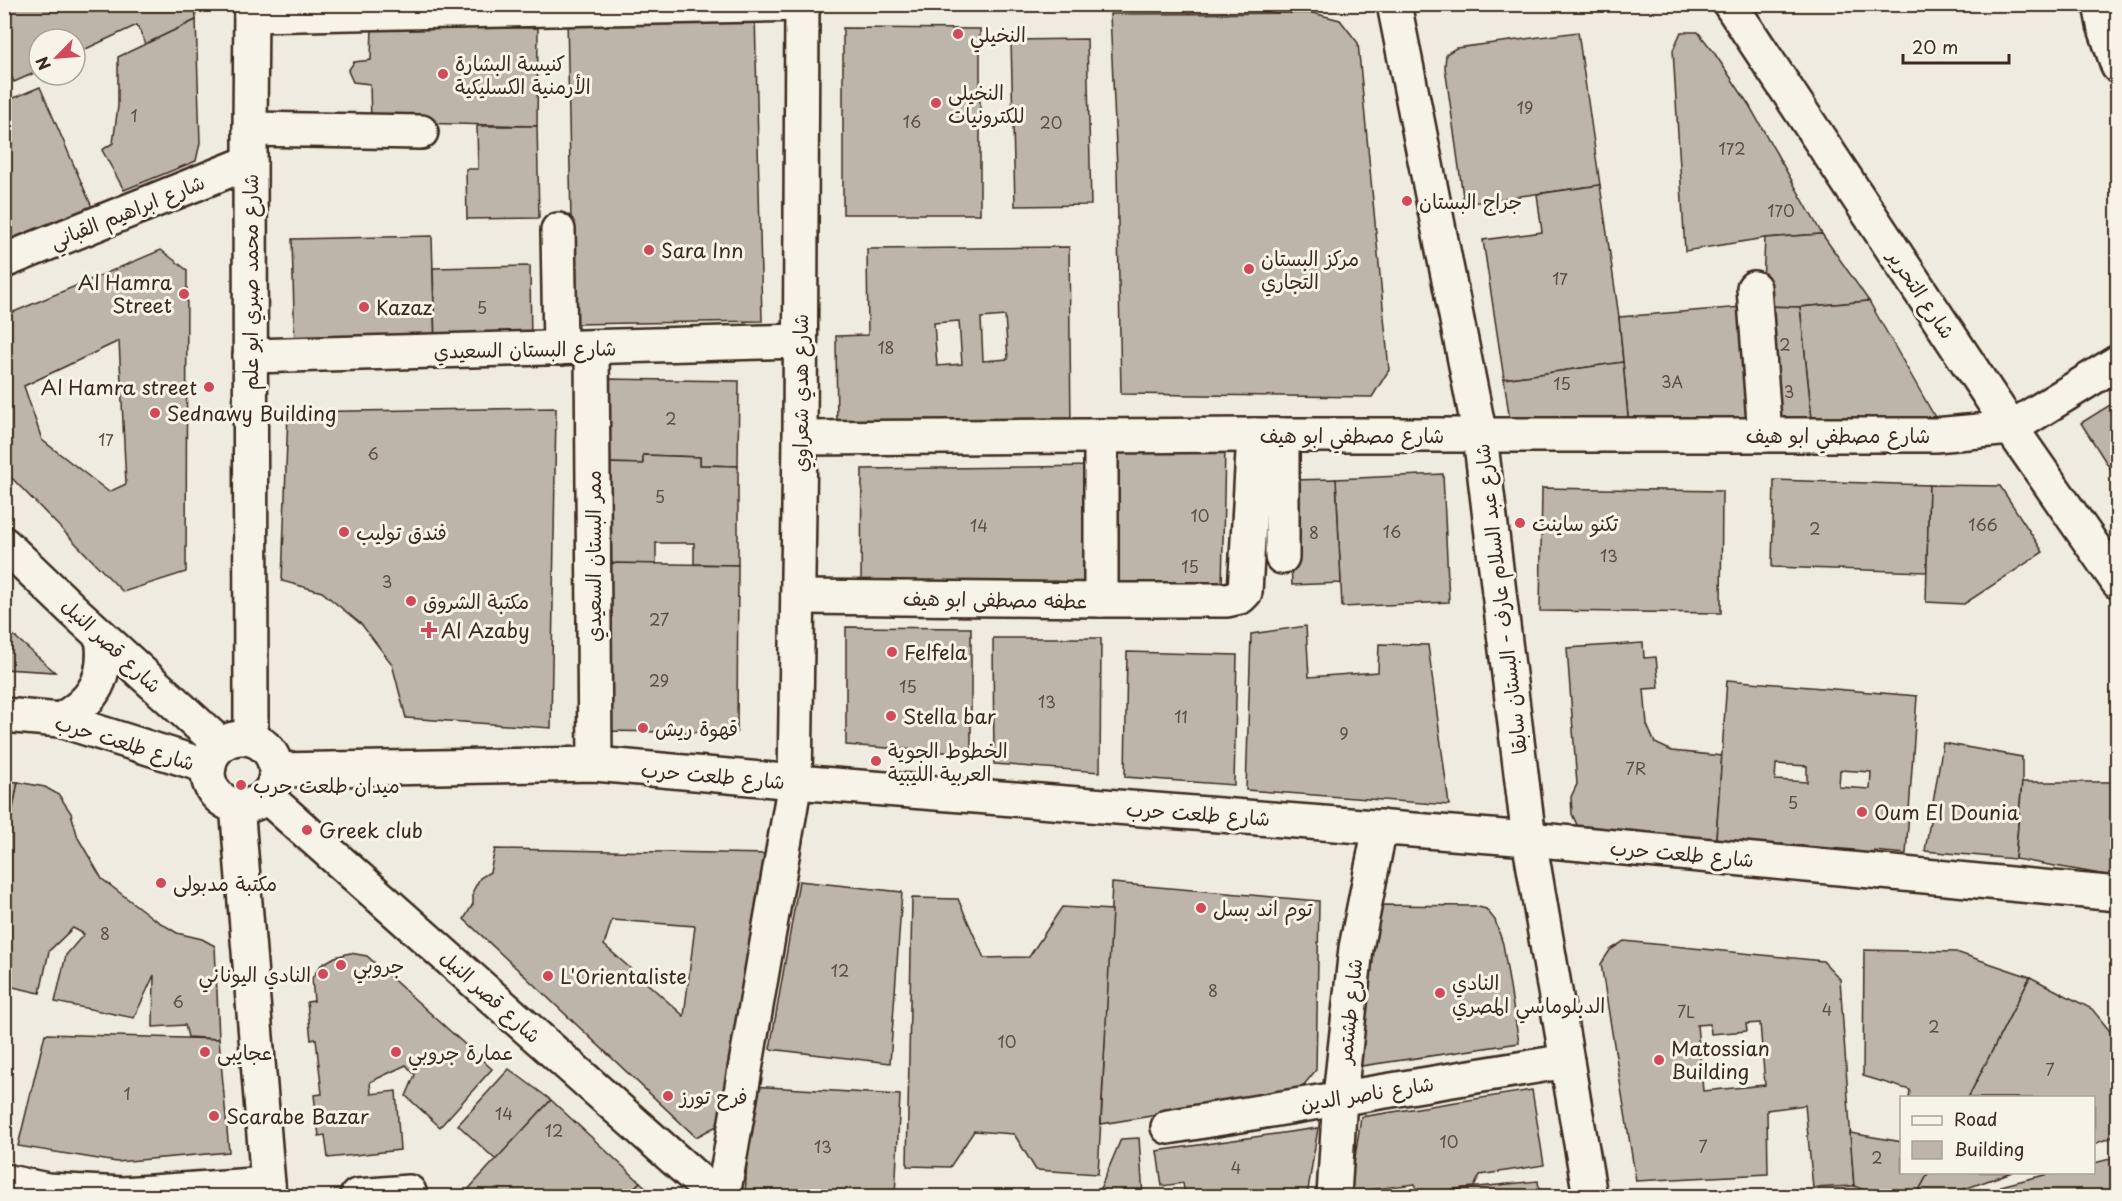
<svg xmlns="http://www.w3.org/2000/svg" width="2122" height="1201" font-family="'Playpen Sans','Playpen Sans Arabic',sans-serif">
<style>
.building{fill:#bdb5aa;stroke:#3b2a1e;stroke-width:1.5;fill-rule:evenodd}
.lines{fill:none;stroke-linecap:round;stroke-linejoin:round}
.minor-casing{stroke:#3b2a1e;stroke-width:38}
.major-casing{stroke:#3b2a1e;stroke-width:38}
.minor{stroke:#f7f3e8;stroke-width:33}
.major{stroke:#f7f3e8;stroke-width:33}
.poi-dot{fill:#d1495b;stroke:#f7f3e8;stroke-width:2}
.labels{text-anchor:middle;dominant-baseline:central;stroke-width:6;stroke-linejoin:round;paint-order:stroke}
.number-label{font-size:16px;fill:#5c4d41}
.poi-label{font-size:20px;fill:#3b2a1e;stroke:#f7f3e8;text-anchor:start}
.street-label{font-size:20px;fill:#3b2a1e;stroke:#f7f3e8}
</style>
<rect width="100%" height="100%" fill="#efebe0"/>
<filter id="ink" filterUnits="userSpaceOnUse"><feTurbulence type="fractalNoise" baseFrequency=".0167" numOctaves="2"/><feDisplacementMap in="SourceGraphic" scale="12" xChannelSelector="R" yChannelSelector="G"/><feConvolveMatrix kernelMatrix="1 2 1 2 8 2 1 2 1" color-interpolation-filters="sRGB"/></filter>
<g filter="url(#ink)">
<g class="building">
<polygon points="4,4 195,4 196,20 146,44 137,25 75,54 75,39 39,39 39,71 14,82 4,62"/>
<polygon points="755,12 762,321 573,324 567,16"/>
<polygon points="1313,13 1340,20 1358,43 1389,370 1372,397 1121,394 1117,168 1110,14"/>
<polygon points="196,20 200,143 196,161 124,190 102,150 113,143 118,106 118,57"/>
<polygon points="372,26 538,28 537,126 371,122 370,84 353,82 348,71 354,62 371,60"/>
<polygon points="843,28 980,29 980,214 843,214"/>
<polygon points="1578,32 1600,185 1464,204 1445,67 1446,54 1456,48"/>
<polygon points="1681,32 1698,32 1713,51 1749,105 1822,234 1765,238 1685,251 1673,50"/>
<polygon points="1087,39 1091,205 1015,206 1011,40"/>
<polygon points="40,87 92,207 4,245 4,102"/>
<polygon points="477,126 537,126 539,218 467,219 466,169 478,169"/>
<polygon points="1600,185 1619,317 1623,362 1504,379 1483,240 1542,232 1537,194"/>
<polygon points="1822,234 1869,301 1800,307 1762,306 1765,238"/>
<polygon points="432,236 435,347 295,351 292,239"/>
<path d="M1069 247 1071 428 837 430 836 336 868 335 867 249ZM1005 316 1008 359 983 361 981 318ZM959 321 962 364 937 366 934 323Z"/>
<path d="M161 250 187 270 186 572 123 592 4 470V316ZM119 341 126 484 109 492 42 440 24 386Z"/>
<polygon points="530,266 531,346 435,347 433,268"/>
<polygon points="1869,301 1936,419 1813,429 1800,307"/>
<polygon points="1762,306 1800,307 1813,429 1766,430"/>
<polygon points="1742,307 1752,417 1629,428 1619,317"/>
<polygon points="1623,362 1629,428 1511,429 1504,379"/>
<polygon points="604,379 739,381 738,466 700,465 700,457 643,455 643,464 604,463"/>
<polygon points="2118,400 2118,481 2081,423"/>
<polygon points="556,408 551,728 406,718 392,664 362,625 322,592 282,581 288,412"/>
<polygon points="1225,448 1222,589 1109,590 1108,450"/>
<polygon points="643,455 700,457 700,465 738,466 738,565 694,564 694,543 656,543 656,564 603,563 604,463 643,464"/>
<polygon points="1098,466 1097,586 861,582 862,469"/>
<polygon points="1443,474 1449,602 1342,607 1336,479"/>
<polygon points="1336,479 1341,583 1292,585 1288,480"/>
<polygon points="1774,480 1929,485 1927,572 1772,567"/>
<polygon points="1929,485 2000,486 2043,552 1964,604 1926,602"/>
<polygon points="1542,488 1722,491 1721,613 1540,611"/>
<polygon points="603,563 738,565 737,733 602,731"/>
<polygon points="1306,626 1309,677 1378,672 1379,644 1428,645 1449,805 1246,790 1251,634"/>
<polygon points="4,627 55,672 4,669"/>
<polygon points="846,627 971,628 971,754 846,745"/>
<polygon points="993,638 1101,638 1100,772 994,764"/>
<polygon points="1643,643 1644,658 1656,657 1659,688 1644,689 1647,725 1655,743 1672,751 1722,756 1716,839 1624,830 1611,834 1588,833 1578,827 1572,814 1571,797 1577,784 1567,648"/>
<polygon points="1127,652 1237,655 1234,785 1125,777"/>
<path d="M1727 680 1917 696 1906 854 1874 851 1873 860 1853 859 1854 850 1781 844 1780 854 1758 852V843L1716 839ZM1776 764 1807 766V782L1775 780ZM1840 770 1871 772 1870 789 1839 787Z"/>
<polygon points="1943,743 2022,757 2022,782 2015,859 1925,851"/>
<polygon points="4,781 18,782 6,849 4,849"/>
<polygon points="18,782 45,787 59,795 71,813 78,838 102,879 154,919 177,933 202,939 215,946 219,1039 188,1037 185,1025 153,1027 154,975 134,1018 55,1002 66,955 84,934 73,928 49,951 40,993 4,985 4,857"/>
<polygon points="2022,782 2118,782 2118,877 2015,859"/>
<path d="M495 849 770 854 728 1120 696 1137 464 919 473 904V891L480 878 490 872ZM612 920 695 926 684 1016 604 945Z"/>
<polygon points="799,881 902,892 890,1063 770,1049"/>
<polygon points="1112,883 1319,901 1316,1070 1303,1086 1288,1094 1101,1124"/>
<polygon points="912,898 958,899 984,958 1029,957 1062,907 1112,910 1098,1174 1036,1170 1014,1134 974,1131 950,1167 907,1166"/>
<polygon points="1378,905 1475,906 1486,909 1495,920 1503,944 1519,1043 1361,1066"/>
<path d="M1624 941 1823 961 1840 979 1854 1186 1813 1188 1805 1105 1767 1110 1768 1174 1636 1181 1601 964 1610 950ZM1760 1023 1765 1085 1703 1091 1697 1025 1710 1024 1711 1034 1747 1031 1746 1024Z"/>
<polygon points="1864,950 1956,952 2030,977 1968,1098 1909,1098 1910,1090 1863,1076"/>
<polygon points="350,953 367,956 492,1069 440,1127 406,1096 415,1075 406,1065 370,1082 371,1094 396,1091 400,1150 328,1158 325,1135 319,1136 314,1095 322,1094 316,1039 311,1040 307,1002 314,1001 312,978 321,965 335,957"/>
<polygon points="2030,977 2092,1009 2118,1041 2118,1135 2094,1144 2094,1098 1968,1098"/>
<polygon points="45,1034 219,1039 229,1152 117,1162 18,1146"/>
<polygon points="509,1069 551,1100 496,1160 458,1125"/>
<polygon points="751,1086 900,1095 895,1196 745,1196"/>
<polygon points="1532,1090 1544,1165 1480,1175 1474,1187 1419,1193 1415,1184 1350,1192 1361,1117"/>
<polygon points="551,1100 640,1182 626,1196 462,1196"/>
<polygon points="1318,1128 1307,1196 1185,1196 1183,1183 1162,1186 1157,1151"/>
<polygon points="1850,1133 1902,1142 1902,1172 1929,1172 1916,1196 1879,1196 1854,1186"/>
<polygon points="1139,1138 1143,1196 1097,1196 1121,1139"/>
<polygon points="2118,1157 2118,1196 1997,1196 2001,1186 2056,1172 2094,1172 2094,1163"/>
<polygon points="1929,1172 2012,1172 1945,1196 1916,1196"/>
<polygon points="1538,1181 1540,1196 1420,1196 1419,1193"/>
<polygon points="640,1182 655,1196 626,1196"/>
<polygon points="1419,1193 1420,1196 1387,1196"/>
</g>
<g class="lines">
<g class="minor-casing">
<g id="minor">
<polyline points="1394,4 1480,436 1529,839 1590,1196"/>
<polyline points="1730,4 2011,428 2118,582"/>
<polyline points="2100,4 2104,25 2118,66"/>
<polyline points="251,15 805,4"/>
<polyline points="250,129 421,132"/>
<polyline points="558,230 560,348"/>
<polyline points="4,261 250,162"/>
<polyline points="1754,288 1765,435"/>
<polyline points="592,348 595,764"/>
<polyline points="250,356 800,341"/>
<polyline points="1282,435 1282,557"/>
<polyline points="800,438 1254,435 1935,435 2011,428 2118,362"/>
<polyline points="4,544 75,612 221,745"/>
<polyline points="798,597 1101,600 1101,436"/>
<polyline points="1101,600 1227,600 1240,597 1245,592 1254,435"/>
<polyline points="4,715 60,720 209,767"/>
<path d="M60 720C95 701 108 676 102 637"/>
<circle cx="242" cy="772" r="34"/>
<polyline points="277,770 595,764 795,782 1529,839 2118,894"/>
<polyline points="266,796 716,1196"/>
<polyline points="1168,1127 1567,1061"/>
<polyline points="4,1181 47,1190 123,1194 268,1184"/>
<polyline points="357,1196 409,1192"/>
<polyline points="723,1196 795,782 800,438 802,4"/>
<polyline points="1334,1196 1340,1097 1356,948 1380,827"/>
</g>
</g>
<g class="major-casing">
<g id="major">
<polyline points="251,739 250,129 251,4"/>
<polyline points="237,805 269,1196"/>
</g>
</g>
<use href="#minor" class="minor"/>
<use href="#major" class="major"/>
</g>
</g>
<g class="poi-dot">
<circle cx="958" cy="34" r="6"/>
<circle cx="443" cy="74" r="6"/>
<circle cx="936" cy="103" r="6"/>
<circle cx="1407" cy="201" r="6"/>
<circle cx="649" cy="250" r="6"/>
<circle cx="1249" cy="269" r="6"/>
<circle cx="184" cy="294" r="6"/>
<circle cx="364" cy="307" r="6"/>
<circle cx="209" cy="387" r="6"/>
<circle cx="155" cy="413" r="6"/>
<circle cx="1520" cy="523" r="6"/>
<circle cx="344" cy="532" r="6"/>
<circle cx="411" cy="601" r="6"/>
<path d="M426 621h6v6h6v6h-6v6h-6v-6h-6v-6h6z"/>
<circle cx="892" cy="652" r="6"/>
<circle cx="891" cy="716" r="6"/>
<circle cx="643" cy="728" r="6"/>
<circle cx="876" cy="761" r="6"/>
<circle cx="241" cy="785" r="6"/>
<circle cx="1862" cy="812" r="6"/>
<circle cx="307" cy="830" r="6"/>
<circle cx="161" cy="883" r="6"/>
<circle cx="1201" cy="908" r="6"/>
<circle cx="341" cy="965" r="6"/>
<circle cx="323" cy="974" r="6"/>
<circle cx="548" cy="976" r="6"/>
<circle cx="1440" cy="993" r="6"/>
<circle cx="205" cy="1052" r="6"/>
<circle cx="396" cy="1052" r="6"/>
<circle cx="1659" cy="1060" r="6"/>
<circle cx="668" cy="1096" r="6"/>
<circle cx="214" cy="1116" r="6"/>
</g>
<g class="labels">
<g class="number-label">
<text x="1525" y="107">19</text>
<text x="134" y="115">1</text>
<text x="912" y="121">16</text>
<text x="1051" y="122">20</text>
<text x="1732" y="148">172</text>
<text x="1781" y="210">170</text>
<text x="1560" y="278">17</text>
<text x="482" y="307">5</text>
<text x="1785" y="344">2</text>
<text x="886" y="347">18</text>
<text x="1672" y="381">3A</text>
<text x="1562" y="383">15</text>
<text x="1789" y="391">3</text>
<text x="671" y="418">2</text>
<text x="106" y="439">17</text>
<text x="373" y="453">6</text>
<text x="660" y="496">5</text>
<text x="1200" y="515">10</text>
<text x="1983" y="524">166</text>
<text x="979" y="525">14</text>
<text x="1815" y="528">2</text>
<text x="1392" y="531">16</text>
<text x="1314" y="532">8</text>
<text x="1609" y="555">13</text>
<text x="1190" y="566">15</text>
<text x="387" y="581">3</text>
<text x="659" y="619">27</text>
<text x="659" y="680">29</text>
<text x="908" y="686">15</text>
<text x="1047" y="701">13</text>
<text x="1181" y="716">11</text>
<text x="1344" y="733">9</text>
<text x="1636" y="768">7R</text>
<text x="1793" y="802">5</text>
<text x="105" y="933">8</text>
<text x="840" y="970">12</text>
<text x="1213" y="990">8</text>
<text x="178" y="1001">6</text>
<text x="1827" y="1009">4</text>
<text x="1686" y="1011">7L</text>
<text x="1934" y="1026">2</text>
<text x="1007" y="1041">10</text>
<text x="2050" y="1069">7</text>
<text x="127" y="1093">1</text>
<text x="504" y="1113">14</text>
<text x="554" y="1130">12</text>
<text x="1449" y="1141">10</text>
<text x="823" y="1146">13</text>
<text x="1703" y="1146">7</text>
<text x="1877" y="1157">2</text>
<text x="1236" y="1167">4</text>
</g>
<g class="poi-label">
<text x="970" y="34">النخيلي</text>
<text x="455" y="63">كنيسة البشارة<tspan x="455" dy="23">الأرمنية الكسليكية</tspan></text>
<text x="948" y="92">النخيلى<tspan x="948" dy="23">للكترونيات</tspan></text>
<text x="1419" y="201">جراج البستان</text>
<text x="661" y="250">Sara Inn</text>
<text x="1261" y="258">مركز البستان<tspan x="1261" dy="23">التجاري</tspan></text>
<text x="172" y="282" text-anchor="end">Al Hamra<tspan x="172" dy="23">Street</tspan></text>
<text x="376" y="307">Kazaz</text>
<text x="197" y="387" text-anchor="end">Al Hamra street</text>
<text x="167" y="413">Sednawy Building</text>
<text x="1532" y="523">تكنو ساينت</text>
<text x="356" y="532">فندق توليب</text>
<text x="423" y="601">مكتبة الشروق</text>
<text x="441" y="630">Al Azaby</text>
<text x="904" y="652">Felfela</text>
<text x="903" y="716">Stella bar</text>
<text x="655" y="728">قهوة ريش</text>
<text x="888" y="750">الخطوط الجوية<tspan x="888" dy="23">العربية الليبية</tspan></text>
<text x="253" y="785">ميدان طلعت حرب</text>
<text x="1874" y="812">Oum El Dounia</text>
<text x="319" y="830">Greek club</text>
<text x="173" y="883">مكتبة مدبولى</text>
<text x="1213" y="908">توم اند بسل</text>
<text x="353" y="965">جروبي</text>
<text x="311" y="974" text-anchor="end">النادي اليوناني</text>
<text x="560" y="976">L'Orientaliste</text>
<text x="1452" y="982">النادي<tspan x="1452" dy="23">الدبلوماسي المصري</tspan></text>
<text x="1671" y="1048">Matossian<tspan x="1671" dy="23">Building</tspan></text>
<text x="217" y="1052">عجايبى</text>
<text x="408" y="1052">عمارة جروبي</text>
<text x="680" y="1096">فرح تورز</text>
<text x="226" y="1116">Scarabe Bazar</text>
</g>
<g class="street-label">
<text transform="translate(127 211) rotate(-22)">شارع ابراهيم القباني</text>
<text transform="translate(250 282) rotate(-90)">شارع محمد صبري ابو علم</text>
<text transform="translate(1922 294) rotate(56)">شارع التحرير</text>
<text transform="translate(525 349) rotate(-1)">شارع البستان السعيدي</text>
<text transform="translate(800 393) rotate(-90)">شارع هدي شعراوي</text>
<text x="1352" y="435">شارع مصطفي ابو هيف</text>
<text x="1838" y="435">شارع مصطفي ابو هيف</text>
<text transform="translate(593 556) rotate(-90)">ممر البستان السعيدي</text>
<text transform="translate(995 599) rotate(1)">عطفه مصطفى ابو هيف</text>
<text transform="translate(1500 599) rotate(-97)">شارع عبد السلام عارف - البستان سابقا</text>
<text transform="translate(112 645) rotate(43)">شارع قصر النيل</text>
<text transform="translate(125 742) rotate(17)">شارع طلعت حرب</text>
<text transform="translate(713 775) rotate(5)">شارع طلعت حرب</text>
<text transform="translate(1198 813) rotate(4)">شارع طلعت حرب</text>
<text transform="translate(1682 853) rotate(5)">شارع طلعت حرب</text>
<text transform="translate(491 996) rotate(42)">شارع قصر النيل</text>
<text transform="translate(1349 1011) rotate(-84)">شارع طشتمر</text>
<text transform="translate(1367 1093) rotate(-9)">شارع ناصر الدين</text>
</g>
</g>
<rect width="2122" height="1201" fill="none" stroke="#f7f3e8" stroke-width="24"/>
<rect x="12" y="12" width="2098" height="1177" fill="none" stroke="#3b2a1e" stroke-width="2" filter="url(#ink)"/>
<rect x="1900" y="1096" width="195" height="78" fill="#f7f3e8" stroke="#aca397" stroke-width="1.5"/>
<rect x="1912" y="1116" width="30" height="9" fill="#f7f3e8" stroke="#aca397" stroke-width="1.5"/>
<text x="1954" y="1126" font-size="18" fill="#3b2a1e">Road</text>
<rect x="1912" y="1141" width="30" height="18" fill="#bdb5aa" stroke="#aca397" stroke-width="1.5"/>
<text x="1954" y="1156" font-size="18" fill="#3b2a1e">Building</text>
<g transform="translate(57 57) rotate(245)"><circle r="28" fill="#f7f3e8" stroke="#aca397" stroke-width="1.5"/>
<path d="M0-4.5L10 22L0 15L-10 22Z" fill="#d1495b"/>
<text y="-9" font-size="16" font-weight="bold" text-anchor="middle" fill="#3b2a1e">N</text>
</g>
<path d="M1903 54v9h106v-9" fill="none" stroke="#3b2a1e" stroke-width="3"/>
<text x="1912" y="54" font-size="18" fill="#3b2a1e" stroke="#f7f3e8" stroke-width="4.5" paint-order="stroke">20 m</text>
</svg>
